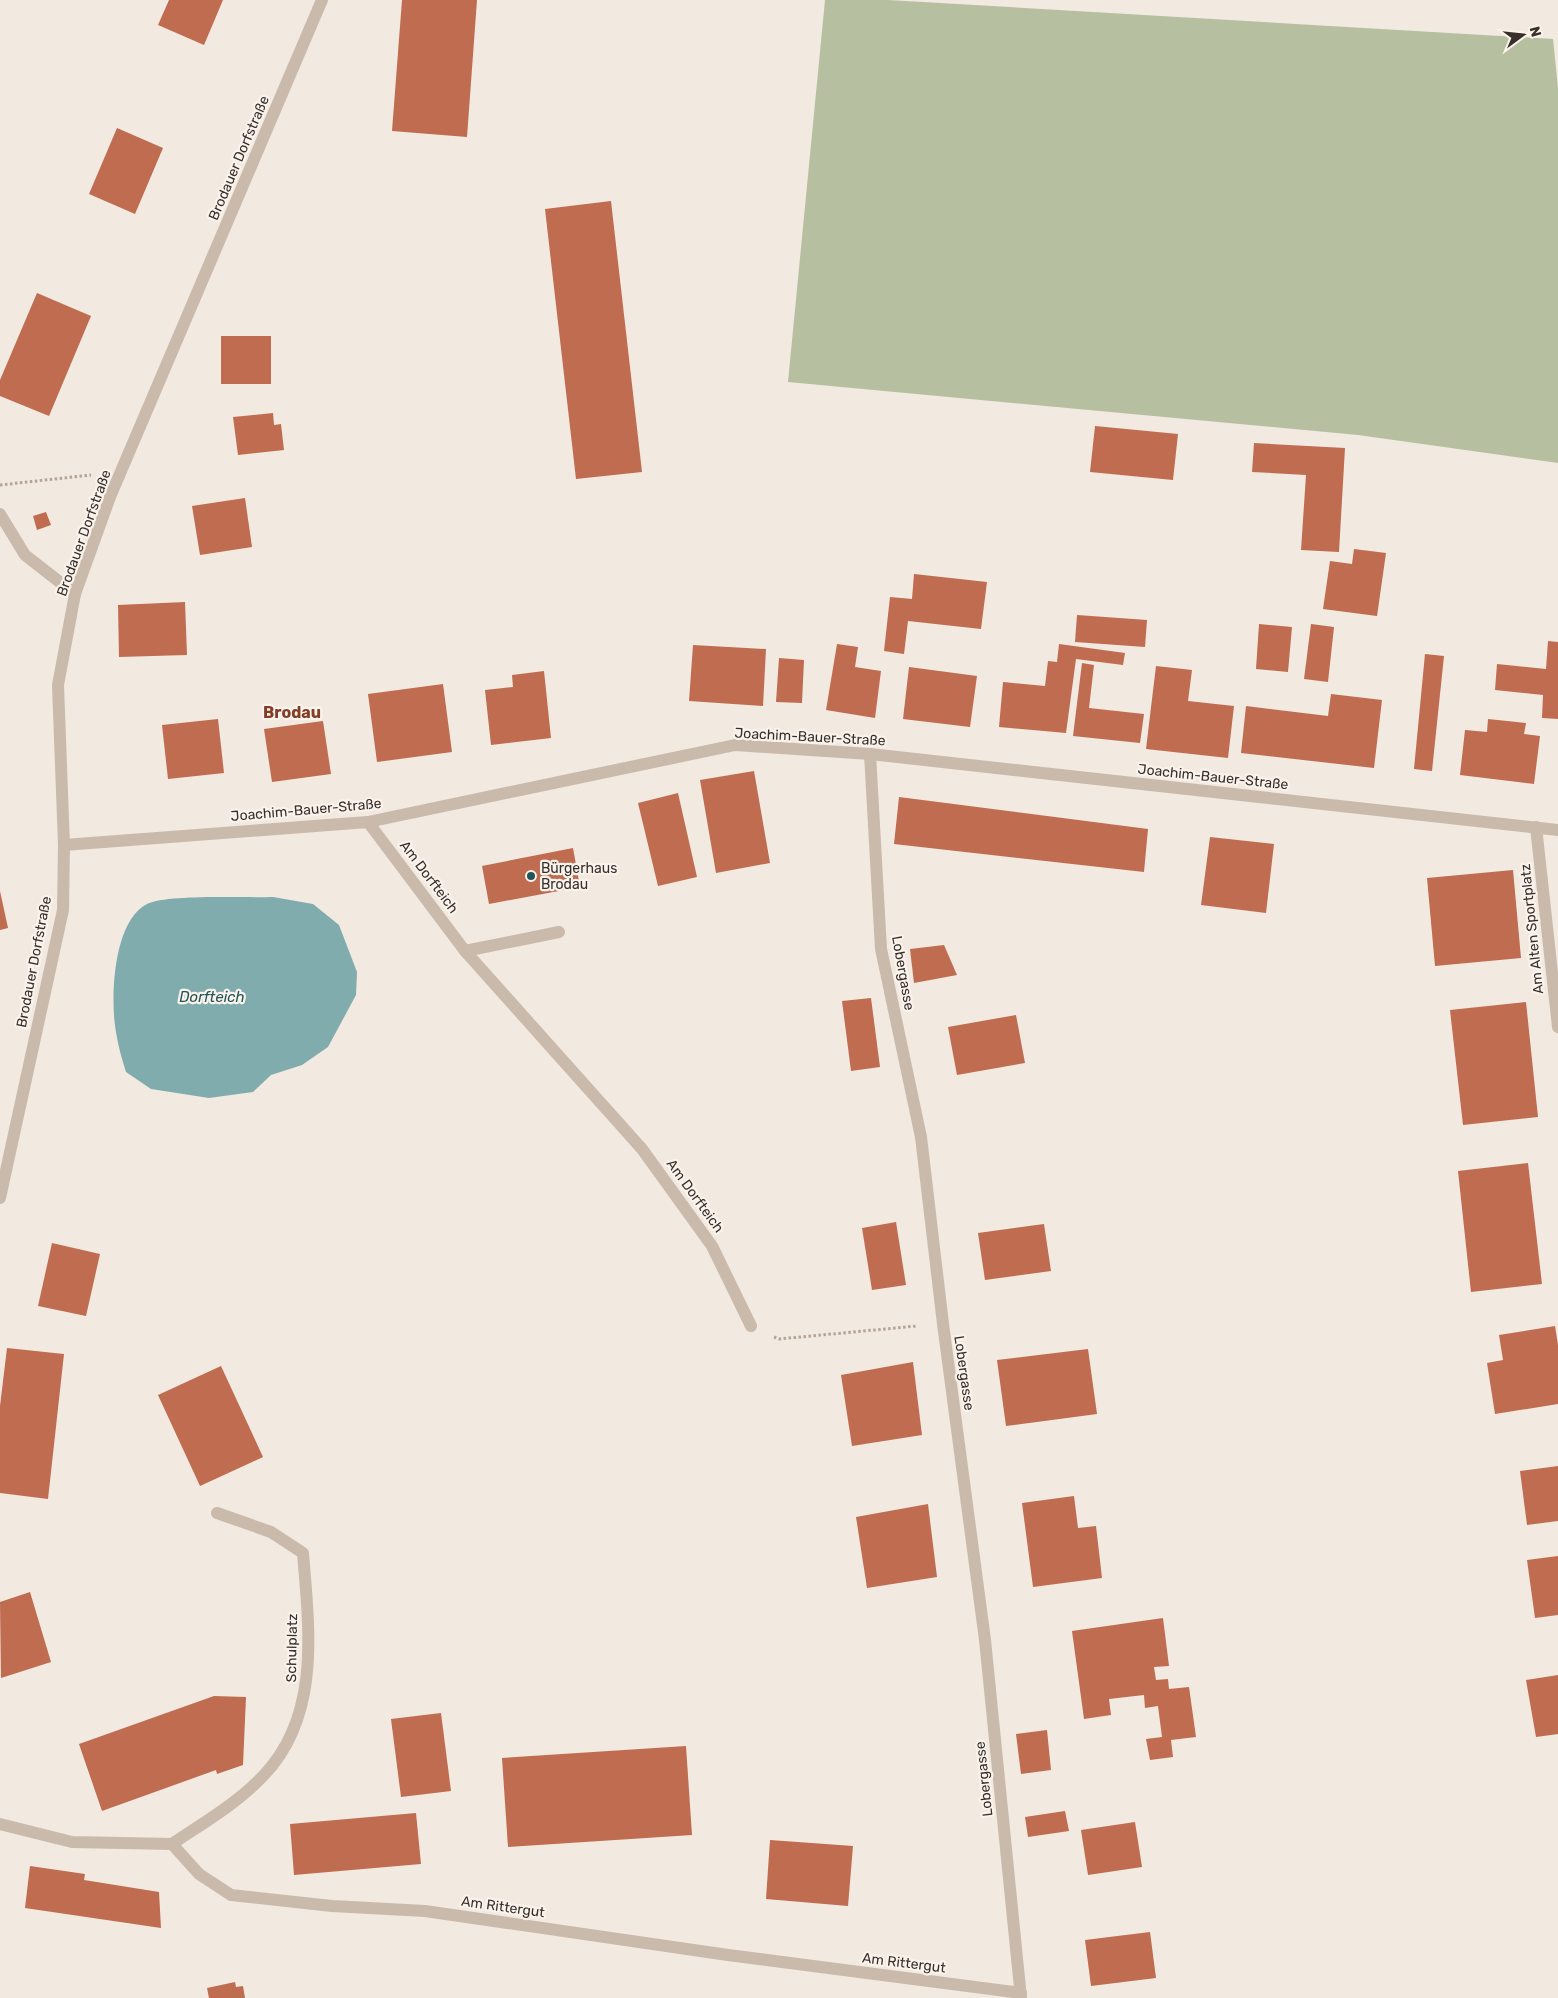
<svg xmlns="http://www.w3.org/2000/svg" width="1558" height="1998" font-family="Rubik,sans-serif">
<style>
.green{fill:#b6c0a0}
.water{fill:#80acae}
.building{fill:#bf6c50}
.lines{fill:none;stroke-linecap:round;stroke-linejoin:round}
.path{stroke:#b5a496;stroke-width:3;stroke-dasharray:2.5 2.5;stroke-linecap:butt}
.minor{stroke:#cabaac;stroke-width:12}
.poi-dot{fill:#225458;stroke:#f9f3ec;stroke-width:2}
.labels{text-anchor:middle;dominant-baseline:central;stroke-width:4.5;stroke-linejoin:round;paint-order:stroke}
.street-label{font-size:14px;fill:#382f2b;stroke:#f9f3ec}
.poi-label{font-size:14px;fill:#382f2b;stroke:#f9f3ec;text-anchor:start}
.water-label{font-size:15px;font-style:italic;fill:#225458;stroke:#f9f3ec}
.quarter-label{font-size:16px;font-weight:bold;fill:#833e28;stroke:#f9f3ec}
</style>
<rect width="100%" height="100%" fill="#f2e9e0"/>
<polygon class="green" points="825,0 888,0 1553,39 1558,88 1558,463 1358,435 788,382"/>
<path class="water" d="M273 897 313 904 339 925 357 972 356 995 328 1047 302 1065 271 1075 253 1092 209 1098 151 1089 126 1072C122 1059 118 1046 116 1032 110 999 113 921 147 904 167 894 247 898 273 897Z"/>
<g class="building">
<polygon points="169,0 223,0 204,45 158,25"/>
<polygon points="402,0 477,0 467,137 392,131"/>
<polygon points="117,128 163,148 135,214 89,194"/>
<polygon points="611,201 642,472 576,479 545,209"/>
<polygon points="37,293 91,316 49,416 0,396 0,380"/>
<rect x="221" y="336" width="50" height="48"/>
<polygon points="273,413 274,425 281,424 284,450 238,455 233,417"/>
<polygon points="1095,426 1178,434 1173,480 1090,472"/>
<polygon points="1254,443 1345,448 1339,552 1301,550 1306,475 1252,472"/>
<polygon points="245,498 252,547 200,555 192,506"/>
<polygon points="46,512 51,525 37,530 33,516"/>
<polygon points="1354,549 1386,553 1377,616 1323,609 1330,561 1352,564"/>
<polygon points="914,574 987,582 981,629 908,621 904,654 884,651 890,597 912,599"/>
<polygon points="185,602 187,655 119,657 118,605"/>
<polygon points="1077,615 1147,620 1145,647 1075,642"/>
<polygon points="1259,624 1292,627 1288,672 1256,669"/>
<polygon points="1311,624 1334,627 1328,682 1304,679"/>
<polygon points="1548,641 1558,642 1558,719 1542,718 1543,695 1495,690 1497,664 1546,669"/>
<polygon points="837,644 858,647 855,667 881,671 875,718 826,710"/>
<polygon points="1059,644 1125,653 1123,665 1076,659 1066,733 999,727 1003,682 1045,686 1048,661 1057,662"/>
<polygon points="693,645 766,649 763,706 689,701"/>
<polygon points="1425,654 1444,656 1432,771 1414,769"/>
<polygon points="779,658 804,660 802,703 776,702"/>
<polygon points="1082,663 1094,665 1089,708 1144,714 1140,743 1073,736"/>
<polygon points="1156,666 1192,670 1188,701 1234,706 1228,758 1146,749"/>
<polygon points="909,667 977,676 970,727 903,719"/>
<polygon points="544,671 551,738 491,745 485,690 513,687 512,675"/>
<polygon points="443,684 452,752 377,762 368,694"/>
<polygon points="1331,694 1382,700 1374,768 1241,753 1246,706 1328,716"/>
<polygon points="218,719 224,773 168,779 162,725"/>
<polygon points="1488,719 1526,723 1524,734 1540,736 1534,784 1460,775 1465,730 1487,732"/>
<polygon points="323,721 331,774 272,782 264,729"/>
<polygon points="754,771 770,863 716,873 700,780"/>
<polygon points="678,793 697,877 658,886 638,803"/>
<polygon points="899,797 1148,829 1144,872 894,844"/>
<polygon points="1210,837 1274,844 1266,913 1201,905"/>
<polygon points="573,848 580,887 489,904 482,866"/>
<polygon points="1513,870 1521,958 1435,966 1427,878"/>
<polygon points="0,891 8,928 0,930"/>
<polygon points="944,945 957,975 914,983 910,949"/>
<polygon points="871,998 880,1067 851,1071 842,1001"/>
<polygon points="1526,1002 1538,1117 1463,1125 1450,1010"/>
<polygon points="1016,1015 1025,1063 957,1075 948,1027"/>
<polygon points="1528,1163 1542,1284 1471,1292 1458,1171"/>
<polygon points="896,1222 906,1285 872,1290 862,1228"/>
<polygon points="1044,1224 1051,1271 985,1280 978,1233"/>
<polygon points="52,1243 100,1254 86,1316 38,1306"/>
<polygon points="1555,1326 1558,1345 1558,1404 1495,1414 1487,1363 1503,1360 1499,1335"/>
<polygon points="7,1348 64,1354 48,1499 0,1493 0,1406"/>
<polygon points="1088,1349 1097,1414 1006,1426 997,1360"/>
<polygon points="913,1362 922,1435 852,1446 841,1375"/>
<polygon points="221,1366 263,1457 200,1486 158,1395"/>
<polygon points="1558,1466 1558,1521 1527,1525 1520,1471"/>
<polygon points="1074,1496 1078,1528 1096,1526 1102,1578 1033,1587 1022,1503"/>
<polygon points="928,1504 937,1577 867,1588 856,1517"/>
<polygon points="1558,1556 1558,1615 1535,1618 1527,1560"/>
<polygon points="30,1592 51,1662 1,1678 0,1602"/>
<polygon points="1163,1618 1169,1666 1154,1667 1156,1680 1168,1679 1169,1689 1189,1687 1196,1737 1171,1740 1173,1757 1150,1760 1146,1739 1162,1737 1158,1706 1145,1708 1144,1695 1109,1699 1111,1715 1084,1719 1072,1631"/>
<polygon points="1558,1675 1558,1734 1536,1737 1526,1680"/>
<polygon points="214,1696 246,1697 243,1765 217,1774 216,1770 102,1811 79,1744"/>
<polygon points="441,1713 451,1791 401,1797 391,1719"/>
<polygon points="1047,1730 1051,1770 1021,1774 1016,1734"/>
<polygon points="686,1746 692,1835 508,1847 502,1758"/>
<polygon points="1065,1811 1069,1831 1028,1837 1025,1817"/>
<polygon points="416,1813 421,1864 294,1875 290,1824"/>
<polygon points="1135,1822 1142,1867 1088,1875 1081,1830"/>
<polygon points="770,1840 853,1846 848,1906 766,1899"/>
<polygon points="30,1866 85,1874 84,1880 159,1892 161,1928 25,1908"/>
<polygon points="1150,1932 1156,1978 1091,1986 1085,1940"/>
<polygon points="235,1982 236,1987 243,1986 245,1998 209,1998 207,1988"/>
</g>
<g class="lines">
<g class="path">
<polyline points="0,485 91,475"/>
<polyline points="774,1337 779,1339 917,1326"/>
</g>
<g class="minor">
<polyline points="0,514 25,555 75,594"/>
<polyline points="870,754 881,949 921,1137 943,1324 985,1640 1021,1998"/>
<polyline points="368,822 465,951 642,1149 712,1246 751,1326"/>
<polyline points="1536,827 1558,1027"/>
<polyline points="64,845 368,822 735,745 870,754 1558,830"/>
<polyline points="465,951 559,932"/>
<polyline points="0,1198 63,910 64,845 58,685 75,594 110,497 322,0"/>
<polyline points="0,1824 72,1842 172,1844 199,1874 231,1895 332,1906 425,1911 728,1955 1021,1993"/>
<path d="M172 1844C203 1823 238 1803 264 1775 321 1715 309 1629 303 1553L271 1532 217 1513"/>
</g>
</g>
<circle class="poi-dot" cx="531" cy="876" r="5"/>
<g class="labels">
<g class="street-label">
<text transform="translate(239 158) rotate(-67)">Brodauer Dorfstraße</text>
<text transform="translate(84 533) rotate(-70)">Brodauer Dorfstraße</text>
<text transform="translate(810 737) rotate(3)">Joachim-Bauer-Straße</text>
<text transform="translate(1213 777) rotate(6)">Joachim-Bauer-Straße</text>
<text transform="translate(306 810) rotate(-5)">Joachim-Bauer-Straße</text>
<text transform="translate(429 877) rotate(53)">Am Dorfteich</text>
<text transform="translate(1532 929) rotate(-96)">Am Alten Sportplatz</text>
<text transform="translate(34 962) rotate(-79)">Brodauer Dorfstraße</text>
<text transform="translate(903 973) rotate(80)">Lobergasse</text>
<text transform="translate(695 1196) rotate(54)">Am Dorfteich</text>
<text transform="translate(964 1373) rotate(82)">Lobergasse</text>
<text transform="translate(292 1648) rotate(-89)">Schulplatz</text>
<text transform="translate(984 1779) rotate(-96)">Lobergasse</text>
<text transform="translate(503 1907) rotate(8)">Am Rittergut</text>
<text transform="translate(904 1963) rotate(7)">Am Rittergut</text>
</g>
<g class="poi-label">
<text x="541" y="868">Bürgerhaus<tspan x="541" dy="16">Brodau</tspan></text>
</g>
<g class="water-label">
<text x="212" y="997">Dorfteich</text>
</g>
<g class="quarter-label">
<text x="292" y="712">Brodau</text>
</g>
</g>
<g transform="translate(1523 35) rotate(75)" stroke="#f9f3ec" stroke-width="4" paint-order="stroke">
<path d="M0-4L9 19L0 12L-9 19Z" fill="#382f2b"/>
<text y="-8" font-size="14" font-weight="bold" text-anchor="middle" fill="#382f2b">N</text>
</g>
</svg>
